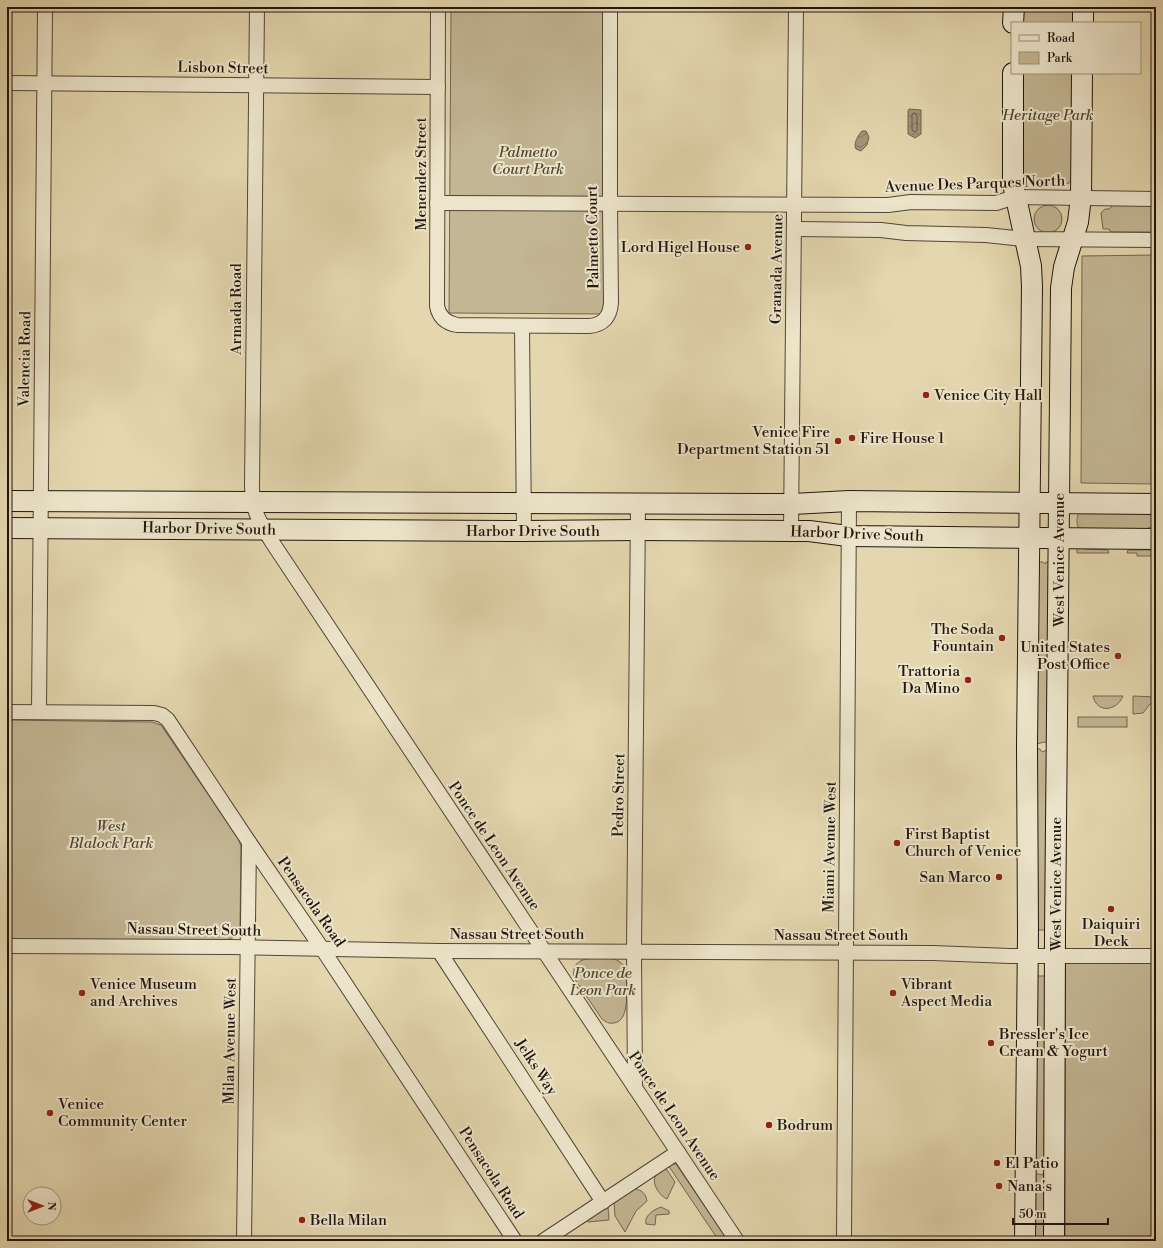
<svg xmlns="http://www.w3.org/2000/svg" width="1163" height="1248" font-family="'Libre Bodoni',serif">
<style>
.green{fill:#c3b694;stroke:#726651}
.water{fill:url(#water-waves);stroke:#6f624e}
.lines{fill:none;stroke-linecap:round;stroke-linejoin:round}
.shore{stroke:#625643;stroke-width:1}
.street-casing{stroke:#524636;stroke-width:16}
.secondary-casing{stroke:#22160e;stroke-width:22}
.street{stroke:#ede5cb;stroke-width:14}
.secondary{stroke:#ede5cb;stroke-width:20}
.poi-dot{fill:#8f2418;stroke:#ede5cb;stroke-width:1.5}
.labels{text-anchor:middle;dominant-baseline:central;stroke-width:4;stroke-linejoin:round;paint-order:stroke}
.street-label{font-size:15px;fill:#22160e;stroke:#ede5cb}
.park-label{font-size:15px;font-style:italic;fill:#524636;stroke:#ede5cb}
.poi-label{font-size:15px;fill:#22160e;stroke:#ede5cb;text-anchor:start}
</style>
<defs>
<pattern id="water-waves" width="16" height="10" patternUnits="userSpaceOnUse"><rect width="16" height="10" fill="#a29578"/><path d="M0 5q4-4 8 0t8 0" fill="none" stroke="#847961"/></pattern>
</defs>
<rect width="100%" height="100%" fill="#e4d7af"/>
<filter id="stains"><feTurbulence type="fractalNoise" baseFrequency=".005" numOctaves="4"/><feColorMatrix values="0 0 0 0 .2 0 0 0 0 .09 0 0 0 0 .02 0 0 0 .5 -.17"/></filter>
<radialGradient id="worn" r=".72"><stop offset=".6" stop-color="#630" stop-opacity="0"/><stop offset="1" stop-color="#630" stop-opacity=".3"/></radialGradient>
<g class="green">
<polygon points="451,7 606,7 604,314 449,313"/>
<rect x="1021" y="7" width="56" height="16"/>
<polygon points="1020,73 1076,73 1074,177 1069,183 1063,186 1034,184 1028,182 1021,175"/>
<circle cx="1048" cy="219" r="14"/>
<polygon points="1113,205 1156,205 1156,232 1112,232 1110,231 1109,229 1103,229 1101,213 1105,209 1109,209"/>
<polygon points="1156,255 1156,484 1081,483 1082,256"/>
<path d="M1081 511H1140L1156 517V525L1141 531 1079 529C1076 524 1076 515 1081 511Z"/>
<polygon points="1077,546 1083,547 1084,549 1108,550 1109,553 1077,553"/>
<polygon points="1128,550 1156,550 1156,556 1137,556 1137,553 1127,553"/>
<polygon points="1038,562 1043,562 1045,564 1046,562 1052,562 1049,744 1047,744 1045,742 1036,744"/>
<path d="M1093 696H1123C1117 711 1097 714 1093 696Z"/>
<polygon points="1133,696 1156,697 1156,704 1150,704 1143,713 1133,714"/>
<rect x="1078" y="717" width="49" height="10"/>
<path d="M7 720 152 722 161 725 239 840 241 847 240 926C238 935 233 939 225 940L7 939Z"/>
<polygon points="1036,749 1040,749 1042,752 1047,750 1047,930 1037,930"/>
<path d="M610 958C617 959 625 964 627 972 626 985 631 1021 614 1023 609 1024 606 1022 602 1019L574 978C570 954 595 959 610 958Z"/>
<rect x="1065" y="963" width="91" height="278"/>
<polygon points="1037,976 1047,976 1047,1168 1044,1168 1043,1166 1033,1167"/>
<polygon points="676,1164 728,1241 719,1241 668,1165"/>
<path d="M665 1167 675 1182 667 1199C660 1196 652 1185 655 1177 657 1173 662 1170 665 1167Z"/>
<polygon points="1033,1173 1043,1175 1043,1173 1048,1173 1047,1241 1032,1241"/>
<path d="M635 1189C642 1190 646 1194 647 1201L636 1211 625 1232 615 1216 614 1202 631 1190Z"/>
<polygon points="608,1206 609,1220 588,1222 587,1221 587,1220"/>
<path d="M661 1207 669 1211V1214L656 1215 655 1225 646 1224C644 1216 653 1210 661 1207Z"/>
</g>
<g class="water">
<polygon points="909,109 921,110 921,134 915,138 908,134 908,111"/>
<path d="M862 131H866L869 137 867 145 861 151 856 149C853 144 858 135 862 131Z"/>
</g>
<g class="lines">
<polygon class="shore" points="914,113 917,115 917,130 915,132 912,130 912,115"/>
<g class="street-casing">
<g id="street">
<path d="M257 7 252 487C252 511 260 523 272 542L737 1241"/>
<path d="M438 7 437 306C439 317 446 323 457 325L589 326C603 325 610 317 611 303L610 204V7"/>
<polyline points="7,83 438,87"/>
<polyline points="437,203 888,205 911,202 996,203 1015,197 1156,199"/>
<polyline points="795,229 881,230 906,233 986,235 1024,239 1156,240"/>
<polyline points="522,326 524,531"/>
<polyline points="791,531 796,7"/>
<polyline points="7,712 154,713 162,715 168,720 249,842 323,950 515,1241"/>
<polyline points="39,712 45,7"/>
<polyline points="7,946 231,947 439,951 933,953 1010,956 1156,956"/>
<polyline points="439,951 603,1202"/>
<polyline points="635,1088 634,951 638,503"/>
<polyline points="244,1241 249,842"/>
<polyline points="543,1241 678,1152"/>
<polyline points="844,1241 849,501"/>
</g>
</g>
<g class="secondary-casing">
<g id="secondary">
<polyline points="1013,23 1014,7"/>
<polyline points="1083,23 1083,7"/>
<polyline points="1013,73 1013,184 1031,266 1032,286 1027,746 1028,933 1025,1241"/>
<polyline points="7,501 792,504 849,501 1156,504"/>
<polyline points="7,528 524,531 638,530 791,531 809,531 848,536 1156,539"/>
<polyline points="1054,1241 1055,933 1061,288 1064,267 1078,222 1081,197 1082,73"/>
</g>
</g>
<use href="#street" class="street"/>
<use href="#secondary" class="secondary"/>
</g>
<g class="poi-dot">
<circle cx="748" cy="247" r="4"/>
<circle cx="926" cy="395" r="4"/>
<circle cx="852" cy="438" r="4"/>
<circle cx="838" cy="441" r="4"/>
<circle cx="1002" cy="638" r="4"/>
<circle cx="1118" cy="656" r="4"/>
<circle cx="968" cy="680" r="4"/>
<circle cx="897" cy="843" r="4"/>
<circle cx="999" cy="877" r="4"/>
<circle cx="1111" cy="909" r="4"/>
<circle cx="82" cy="993" r="4"/>
<circle cx="893" cy="993" r="4"/>
<circle cx="991" cy="1043" r="4"/>
<circle cx="50" cy="1113" r="4"/>
<circle cx="769" cy="1125" r="4"/>
<circle cx="997" cy="1163" r="4"/>
<circle cx="999" cy="1186" r="4"/>
<circle cx="302" cy="1220" r="4"/>
</g>
<g class="labels">
<g class="street-label">
<text transform="translate(223 68) rotate(1)">Lisbon Street</text>
<text transform="translate(421 174) rotate(-90)">Menendez Street</text>
<text transform="translate(975 184) rotate(-2)">Avenue Des Parques North</text>
<text transform="translate(593 237) rotate(-91)">Palmetto Court</text>
<text transform="translate(777 269) rotate(-89)">Granada Avenue</text>
<text transform="translate(236 309) rotate(-90)">Armada Road</text>
<text transform="translate(25 359) rotate(-89)">Valencia Road</text>
<text transform="translate(209 529) rotate(1)">Harbor Drive South</text>
<text x="533" y="531">Harbor Drive South</text>
<text transform="translate(857 534) rotate(2)">Harbor Drive South</text>
<text transform="translate(1059 560) rotate(-90)">West Venice Avenue</text>
<text transform="translate(619 795) rotate(-89)">Pedro Street</text>
<text transform="translate(494 846) rotate(56)">Ponce de Leon Avenue</text>
<text transform="translate(830 847) rotate(-89)">Miami Avenue West</text>
<text transform="translate(1056 884) rotate(-90)">West Venice Avenue</text>
<text transform="translate(311 902) rotate(55)">Pensacola Road</text>
<text transform="translate(194 930) rotate(1)">Nassau Street South</text>
<text x="517" y="934">Nassau Street South</text>
<text x="841" y="935">Nassau Street South</text>
<text transform="translate(230 1041) rotate(-89)">Milan Avenue West</text>
<text transform="translate(536 1067) rotate(57)">Jelks Way</text>
<text transform="translate(674 1116) rotate(56)">Ponce de Leon Avenue</text>
<text transform="translate(491 1173) rotate(57)">Pensacola Road</text>
</g>
<g class="park-label">
<text x="1048" y="115">Heritage Park</text>
<text x="528" y="152">Palmetto<tspan x="528" dy="17">Court Park</tspan></text>
<text x="111" y="826">West<tspan x="111" dy="17">Blalock Park</tspan></text>
<text x="603" y="973">Ponce de<tspan x="603" dy="17">Leon Park</tspan></text>
</g>
<g class="poi-label">
<text x="740" y="247" text-anchor="end">Lord Higel House</text>
<text x="934" y="395">Venice City Hall</text>
<text x="830" y="432" text-anchor="end">Venice Fire<tspan x="830" dy="17">Department Station 51</tspan></text>
<text x="860" y="438">Fire House 1</text>
<text x="994" y="629" text-anchor="end">The Soda<tspan x="994" dy="17">Fountain</tspan></text>
<text x="1110" y="647" text-anchor="end">United States<tspan x="1110" dy="17">Post Office</tspan></text>
<text x="960" y="671" text-anchor="end">Trattoria<tspan x="960" dy="17">Da Mino</tspan></text>
<text x="905" y="834">First Baptist<tspan x="905" dy="17">Church of Venice</tspan></text>
<text x="991" y="877" text-anchor="end">San Marco</text>
<text x="1111" y="924" text-anchor="middle">Daiquiri<tspan x="1111" dy="17">Deck</tspan></text>
<text x="90" y="984">Venice Museum<tspan x="90" dy="17">and Archives</tspan></text>
<text x="901" y="984">Vibrant<tspan x="901" dy="17">Aspect Media</tspan></text>
<text x="999" y="1034">Bressler's Ice<tspan x="999" dy="17">Cream &amp; Yogurt</tspan></text>
<text x="58" y="1104">Venice<tspan x="58" dy="17">Community Center</tspan></text>
<text x="777" y="1125">Bodrum</text>
<text x="1005" y="1163">El Patio</text>
<text x="1007" y="1186">Nana's</text>
<text x="310" y="1220">Bella Milan</text>
</g>
</g>
<rect width="1163" height="1248" fill="none" stroke="#e4d7af" stroke-width="24"/>
<rect x="8" y="8" width="1147" height="1232" fill="none" stroke="#22160e" stroke-width="2"/>
<rect x="12" y="12" width="1139" height="1224" fill="none" stroke="#22160e"/>
<rect x="1011" y="22" width="130" height="52" fill="#ede5cb" stroke="#9c927f"/>
<rect x="1019" y="35" width="20" height="6" fill="#ede5cb" stroke="#9c927f"/>
<text x="1047" y="42" font-size="12" fill="#22160e">Road</text>
<rect x="1019" y="52" width="20" height="12" fill="#c3b694" stroke="#9c927f"/>
<text x="1047" y="62" font-size="12" fill="#22160e">Park</text>
<g transform="translate(42 1206) rotate(90)"><circle r="19" fill="#ede5cb" stroke="#9c927f"/>
<path d="M0-3L7 15L0 10L-7 15Z" fill="#8f2418"/>
<text y="-6" font-size="11" font-weight="bold" text-anchor="middle" fill="#22160e">N</text>
</g>
<path d="M1013 1218v6h95v-6" fill="none" stroke="#22160e" stroke-width="2"/>
<text x="1019" y="1218" font-size="12" fill="#22160e" stroke="#ede5cb" stroke-width="3" paint-order="stroke">50 m</text>
<rect width="100%" height="100%" filter="url(#stains)"/>
<rect width="100%" height="100%" fill="url(#worn)"/>
</svg>
